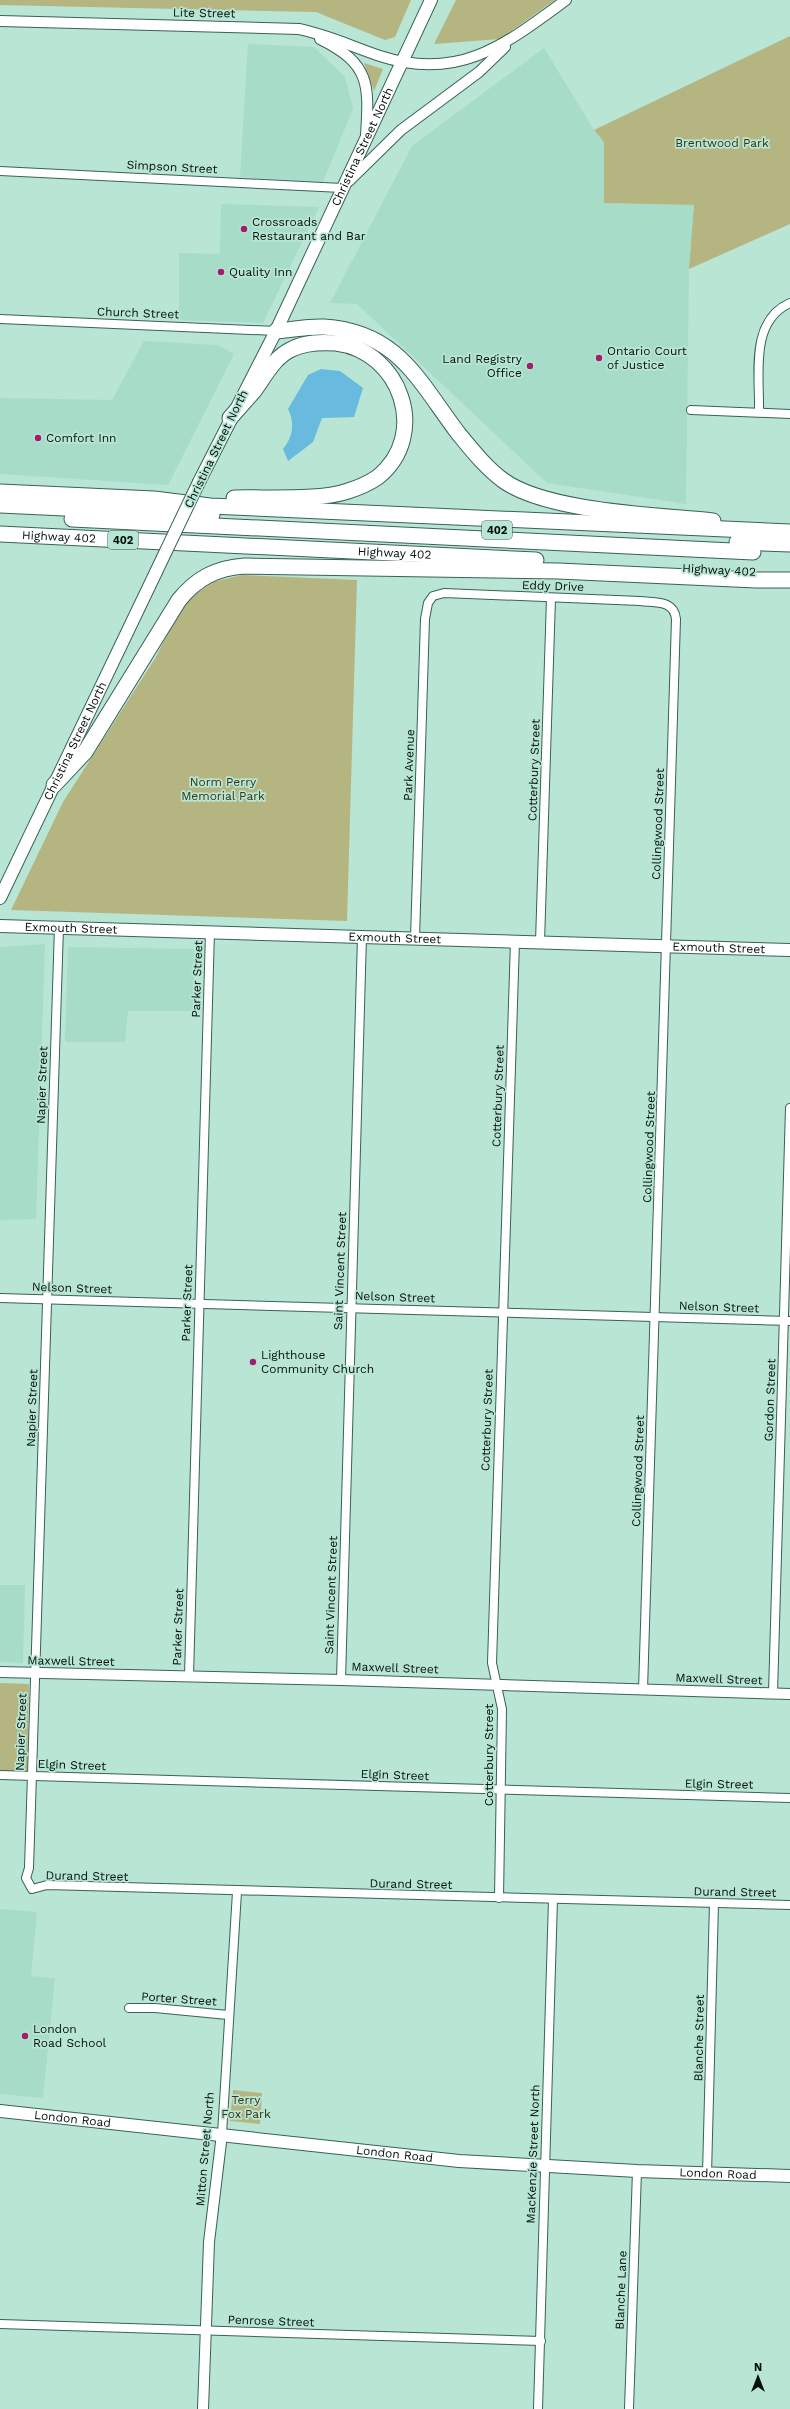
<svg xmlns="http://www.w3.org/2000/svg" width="790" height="2409" font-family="'Work Sans',sans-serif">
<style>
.built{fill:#a7ddc8}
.green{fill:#b4b581}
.water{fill:#68bade}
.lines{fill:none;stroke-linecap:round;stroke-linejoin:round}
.minor-casing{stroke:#396254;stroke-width:10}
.tertiary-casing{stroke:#396254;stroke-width:12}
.secondary-casing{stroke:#396254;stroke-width:14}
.motorway-casing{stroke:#396254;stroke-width:17}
.minor{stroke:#fff;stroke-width:8}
.tertiary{stroke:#fff;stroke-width:10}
.secondary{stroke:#fff;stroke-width:12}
.motorway{stroke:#fff;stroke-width:15}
.secondary-bridge-casing{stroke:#396254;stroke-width:14;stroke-linecap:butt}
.secondary-bridge{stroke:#fff;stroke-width:12}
.poi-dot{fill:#a11e6e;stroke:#b9e5d4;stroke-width:1.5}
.labels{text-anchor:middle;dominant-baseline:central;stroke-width:3.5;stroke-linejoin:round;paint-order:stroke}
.shield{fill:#b9e5d4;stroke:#395047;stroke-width:1}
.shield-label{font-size:11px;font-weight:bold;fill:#02100a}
.street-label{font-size:12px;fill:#02100a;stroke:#b9e5d4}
.park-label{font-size:12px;fill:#343414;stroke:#b9e5d4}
.poi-label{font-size:12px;fill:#02100a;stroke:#b9e5d4;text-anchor:start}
</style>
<rect width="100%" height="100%" fill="#b9e5d4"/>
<g class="built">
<polygon points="248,44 314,47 345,77 353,109 323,182 240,177"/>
<polygon points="544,48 594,130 604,142 604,203 694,205 689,269 686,504 547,483 357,304 330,303 412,146"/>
<polygon points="221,204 319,207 263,323 179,320 179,253 220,254"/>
<polygon points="144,341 218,345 234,354 168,485 0,474 0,398 112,400"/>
<polygon points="45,944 36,1219 0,1220 0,947"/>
<polygon points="68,947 194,949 193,1011 128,1011 125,1042 65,1042"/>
<polygon points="0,1585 25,1585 23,1663 0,1662"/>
<polygon points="0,1909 37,1912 31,1976 55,1978 43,2098 0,2094"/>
</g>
<g class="green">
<polygon points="0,0 411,0 395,37 385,40 316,12 0,5"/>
<polygon points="456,0 555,0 500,39 434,44"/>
<polygon points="790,36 790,224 689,269 694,205 604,203 604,142 594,130"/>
<polygon points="364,63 383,69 374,91"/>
<polygon points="242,575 357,580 347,921 11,910 63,802 156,657 171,626 184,607 194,595 213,582"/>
<polygon points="0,1683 29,1684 27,1772 0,1771"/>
<polygon points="233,2090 262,2093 260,2124 230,2121"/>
</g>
<path class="water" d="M321 369 340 371 363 388 354 417 322 418 313 442 288 461 283 449C293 437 295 423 288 409L308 375Z"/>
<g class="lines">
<g class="minor-casing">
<g id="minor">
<polyline points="0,171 342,188"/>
<polyline points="0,319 276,331"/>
<polyline points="691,410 790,414"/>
<path d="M759 412C760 376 749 321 790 303"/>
<polyline points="59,927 29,1868 26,1878 32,1889 47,1885 790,1905"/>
<path d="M415 938 425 619 428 603 433 596 444 593 640 601C656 603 674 600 676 619L643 1690"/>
<polyline points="540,942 551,598"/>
<polyline points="0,1298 790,1321"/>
<polyline points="189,1676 210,931"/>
<polyline points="341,1680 362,936"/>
<polyline points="773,1693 790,1108"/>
<polyline points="0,1775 790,1798"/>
<polyline points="499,1898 502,1709 492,1663 515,941"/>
<polyline points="129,2008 155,2008 228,2015"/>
<polyline points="222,2134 237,1892"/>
<polyline points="707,2174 714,1903"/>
<polyline points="0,2324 541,2341"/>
<polyline points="538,2409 553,1899"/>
<polyline points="629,2409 637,2171"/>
</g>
</g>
<g class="tertiary-casing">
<g id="tertiary">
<path d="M0 21 299 29C328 35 353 47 380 56 459 82 506 44 566 0"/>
<path d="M320 39C371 64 369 85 366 136"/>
<polyline points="349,181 401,130 479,72 505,47"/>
<polyline points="0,1672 341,1680 790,1694"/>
<polyline points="203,2409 209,2242 222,2134"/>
</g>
</g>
<g class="secondary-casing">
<g id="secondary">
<path id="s1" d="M199 482 276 331 431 0"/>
<path id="s2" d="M0 898 156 572"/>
<path id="s3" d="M0 926 790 950"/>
<path id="s4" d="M0 2111 459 2161 637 2171 790 2176"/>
</g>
</g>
<g class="motorway-casing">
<g id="motorway">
<path d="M276 331C291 330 309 326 324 327 398 332 418 380 458 433 472 450 486 468 504 481 548 512 658 515 713 521"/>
<path d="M230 418C238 409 246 400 254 391 265 376 274 357 292 349 306 342 321 342 336 343 401 351 430 435 378 477 369 483 358 488 348 491 321 501 263 497 234 498"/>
<polyline points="0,492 154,499 210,506 790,532"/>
<polyline points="0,505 212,515"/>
<polyline points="72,519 753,552"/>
<path id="s5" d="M0 534 536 560"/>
<polyline points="737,542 790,544"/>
<path d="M54 785 85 752 179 600C197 578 216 568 245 566L558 571 756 580H790"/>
</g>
</g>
<use href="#minor" class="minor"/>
<use href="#tertiary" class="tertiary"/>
<use href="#secondary" class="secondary"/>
<use href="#motorway" class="motorway"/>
<g class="secondary-bridge-casing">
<polyline id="secondary-bridge" points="156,572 199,482"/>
</g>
<use href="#secondary-bridge" class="secondary-bridge"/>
</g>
<g class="poi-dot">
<circle cx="244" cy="229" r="4"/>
<circle cx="221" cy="272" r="4"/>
<circle cx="599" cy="358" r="4"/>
<circle cx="530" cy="366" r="4"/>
<circle cx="38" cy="438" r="4"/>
<circle cx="253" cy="1362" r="4"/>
<circle cx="25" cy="2036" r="4"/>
</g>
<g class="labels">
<g class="shield">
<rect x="482" y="521" width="30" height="18" rx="3"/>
<rect x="108" y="531" width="30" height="18" rx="3"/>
</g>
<g class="shield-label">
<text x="497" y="530">402</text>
<text x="123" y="540">402</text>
</g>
<g class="street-label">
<text transform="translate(204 13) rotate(1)">Lite Street</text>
<text stroke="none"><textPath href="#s1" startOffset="373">Christina Street North</textPath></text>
<text transform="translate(172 167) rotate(3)">Simpson Street</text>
<text transform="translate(138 313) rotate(2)">Church Street</text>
<text transform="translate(216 449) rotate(-64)">Christina Street North</text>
<text stroke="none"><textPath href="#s5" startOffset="59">Highway 402</textPath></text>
<text stroke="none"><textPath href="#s5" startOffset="395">Highway 402</textPath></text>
<text transform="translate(719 570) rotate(3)">Highway 402</text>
<text transform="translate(553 586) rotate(2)">Eddy Drive</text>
<text stroke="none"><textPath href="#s2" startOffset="174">Christina Street North</textPath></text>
<text transform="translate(409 765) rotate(-88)">Park Avenue</text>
<text transform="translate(534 770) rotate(-88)">Cotterbury Street</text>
<text transform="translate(658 824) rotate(-88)">Collingwood Street</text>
<text stroke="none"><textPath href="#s3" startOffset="71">Exmouth Street</textPath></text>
<text stroke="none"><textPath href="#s3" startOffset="395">Exmouth Street</textPath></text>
<text stroke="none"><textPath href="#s3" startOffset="719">Exmouth Street</textPath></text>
<text transform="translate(197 979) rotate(-88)">Parker Street</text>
<text transform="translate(42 1085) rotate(-88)">Napier Street</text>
<text transform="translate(498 1096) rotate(-88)">Cotterbury Street</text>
<text transform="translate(649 1147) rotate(-88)">Collingwood Street</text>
<text transform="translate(340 1271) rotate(-88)">Saint Vincent Street</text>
<text transform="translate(72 1288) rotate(2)">Nelson Street</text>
<text transform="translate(395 1297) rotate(2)">Nelson Street</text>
<text transform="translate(187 1303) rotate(-88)">Parker Street</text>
<text transform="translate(719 1307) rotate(2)">Nelson Street</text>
<text transform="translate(770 1400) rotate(-88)">Gordon Street</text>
<text transform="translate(32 1408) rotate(-88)">Napier Street</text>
<text transform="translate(487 1420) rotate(-88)">Cotterbury Street</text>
<text transform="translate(638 1471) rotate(-88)">Collingwood Street</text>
<text transform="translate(331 1595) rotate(-88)">Saint Vincent Street</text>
<text transform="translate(178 1627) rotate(-88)">Parker Street</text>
<text transform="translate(71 1661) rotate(1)">Maxwell Street</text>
<text transform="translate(395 1668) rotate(2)">Maxwell Street</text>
<text transform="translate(719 1679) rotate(2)">Maxwell Street</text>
<text transform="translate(21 1732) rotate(-88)">Napier Street</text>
<text transform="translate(489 1755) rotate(-90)">Cotterbury Street</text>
<text transform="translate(72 1765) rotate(2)">Elgin Street</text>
<text transform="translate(395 1775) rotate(2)">Elgin Street</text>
<text transform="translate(719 1784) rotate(1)">Elgin Street</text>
<text transform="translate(87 1876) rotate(1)">Durand Street</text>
<text transform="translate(411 1884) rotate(1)">Durand Street</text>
<text transform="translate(735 1892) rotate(1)">Durand Street</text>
<text transform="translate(179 1999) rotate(4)">Porter Street</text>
<text transform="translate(699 2038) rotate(-89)">Blanche Street</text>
<text stroke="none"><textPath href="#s4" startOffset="73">London Road</textPath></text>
<text transform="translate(205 2149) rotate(-85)">Mitton Street North</text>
<text stroke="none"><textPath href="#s4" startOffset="397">London Road</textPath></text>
<text transform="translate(533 2154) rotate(-88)">MacKenzie Street North</text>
<text stroke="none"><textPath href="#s4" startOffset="721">London Road</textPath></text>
<text transform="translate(621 2290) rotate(-88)">Blanche Lane</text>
<text transform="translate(271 2321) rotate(2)">Penrose Street</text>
</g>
<g class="park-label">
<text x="722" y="143">Brentwood Park</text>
<text x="223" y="782">Norm Perry<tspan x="223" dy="14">Memorial Park</tspan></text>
<text x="246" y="2100">Terry<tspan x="246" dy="14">Fox Park</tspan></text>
</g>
<g class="poi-label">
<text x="252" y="222">Crossroads<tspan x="252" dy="14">Restaurant and Bar</tspan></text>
<text x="229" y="272">Quality Inn</text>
<text x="607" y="351">Ontario Court<tspan x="607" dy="14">of Justice</tspan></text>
<text x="522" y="359" text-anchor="end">Land Registry<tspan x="522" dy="14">Office</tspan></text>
<text x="46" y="438">Comfort Inn</text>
<text x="261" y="1355">Lighthouse<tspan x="261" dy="14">Community Church</tspan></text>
<text x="33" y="2029">London<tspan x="33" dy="14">Road School</tspan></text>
</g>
</g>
<g transform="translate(758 2377)" stroke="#b9e5d4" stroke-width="3" paint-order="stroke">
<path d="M0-3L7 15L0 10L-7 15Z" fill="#02100a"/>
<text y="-6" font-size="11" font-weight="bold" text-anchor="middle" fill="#02100a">N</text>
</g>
</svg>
